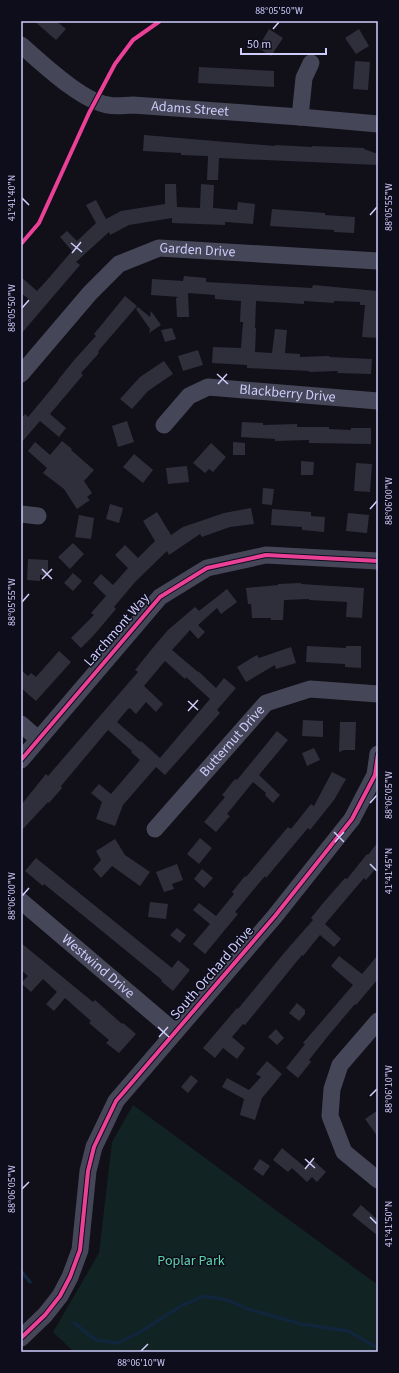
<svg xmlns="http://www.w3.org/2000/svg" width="399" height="1373" font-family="'Source Sans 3',sans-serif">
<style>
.green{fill:#112322}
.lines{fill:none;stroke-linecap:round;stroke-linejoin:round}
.stream{stroke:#11263d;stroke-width:3.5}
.building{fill:#2f2e3b;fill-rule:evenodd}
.minor{stroke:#464659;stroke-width:17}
.cycleway-casing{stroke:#0e0d1c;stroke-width:6}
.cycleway{stroke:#ea4096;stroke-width:4}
.ticks{fill:none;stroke:#ceccfb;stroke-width:1.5}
.labels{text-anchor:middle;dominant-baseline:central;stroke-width:3;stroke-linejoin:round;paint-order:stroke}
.street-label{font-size:14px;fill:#ceccfb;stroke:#0e0d1c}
.park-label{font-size:14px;fill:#5fd4ad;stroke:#0e0d1c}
.neatline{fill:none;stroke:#ceccfb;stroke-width:1.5}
.ticks-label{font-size:10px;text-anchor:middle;fill:#ceccfb}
</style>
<rect width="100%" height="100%" fill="#111018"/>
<polygon class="green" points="133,1105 378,1285 378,1352 74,1352 53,1332 99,1253 112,1142"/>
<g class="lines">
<g class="stream">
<polyline points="21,1271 30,1282"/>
<polyline points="74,1323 96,1340 118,1343 142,1331 181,1306 204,1296 227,1300 248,1309 301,1324 348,1331 378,1348"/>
</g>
</g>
<g class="building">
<polygon points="34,21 56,21 66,29 56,40"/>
<polygon points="269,29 283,38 271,56 258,48"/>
<polygon points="359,29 369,46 356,54 345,38"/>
<polygon points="355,61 370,62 368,90 353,89"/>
<polygon points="199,67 274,71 274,87 198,83"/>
<polygon points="144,135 275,146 275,145 312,147 312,146 364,148 364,149 378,154 378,165 219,158 218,180 207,180 208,156 181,155 181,153 143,151"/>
<polygon points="165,184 176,184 177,207 200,208 201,184 214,185 213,208 237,210 238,202 255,204 253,224 225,222 225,225 172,223 172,218 129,225 110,235 109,232 76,262 80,265 21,334 21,310 30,300 21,293 21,277 37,291 48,279 72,251 60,237 67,231 77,241 96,223 86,205 96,200 106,219 121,211 165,204"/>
<polygon points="272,209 325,213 325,215 355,217 354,233 334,232 334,230 270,226"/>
<polygon points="184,276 206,278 206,282 312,288 313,285 378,291 378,338 362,337 365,305 360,305 360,302 334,301 334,303 304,301 304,304 256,301 255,328 256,328 255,352 272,353 275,329 287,330 285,353 300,354 300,357 329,356 330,357 372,359 371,374 337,373 338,371 309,372 309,371 247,368 247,365 212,363 213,347 241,348 243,322 240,322 241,301 215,299 215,295 188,293 189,317 177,317 176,298 179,297 151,295 152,279 183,281"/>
<polygon points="125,296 137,306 100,349 98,352 99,353 81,373 83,375 50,414 66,428 59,437 40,421 21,443 21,419 25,414 28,417 58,381 58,380 75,359 96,336 94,334"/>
<polygon points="138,307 150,317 151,311 161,325 149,333 150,329 136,309"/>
<polygon points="172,328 176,339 165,342 161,330"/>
<polygon points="198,350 203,365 183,371 178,356"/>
<polygon points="164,361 173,374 148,391 132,409 120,399 140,377"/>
<polygon points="127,421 134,442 118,447 112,426"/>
<polygon points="242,422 263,423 263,425 297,424 297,427 329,427 329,429 351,430 351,428 371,428 371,444 309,443 309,440 275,441 275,439 241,437"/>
<polygon points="62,441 72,449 71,450 94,470 84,481 92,493 87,497 90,500 77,509 64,489 43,473 47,468 28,451 35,442 50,455"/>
<polygon points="233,442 245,443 245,455 233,455"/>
<polygon points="211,443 226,457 213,472 209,469 205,473 193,463"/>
<polygon points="134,454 153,470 143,483 123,467"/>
<polygon points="301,461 314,462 313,475 301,475"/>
<polygon points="356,463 372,464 370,492 354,491"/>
<polygon points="187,466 189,482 168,484 166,468"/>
<polygon points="263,488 274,489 272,505 262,504"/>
<polygon points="110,504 123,508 119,523 106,519"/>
<polygon points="251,508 254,524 230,527 202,537 200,534 169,555 167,551 135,582 114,607 116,609 93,636 81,648 71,638 94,615 91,613 106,596 93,583 101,574 113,585 128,568 115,555 125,545 138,558 155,541 143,521 157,512 171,535 183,527 224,513"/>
<polygon points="272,509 311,512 311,516 325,517 324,532 302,530 302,527 271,525"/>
<polygon points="348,513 369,515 367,533 346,531"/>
<polygon points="79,515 94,518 91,539 75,537"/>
<polygon points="73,543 84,554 70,569 58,557"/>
<polygon points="28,559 48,560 48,576 40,575 40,581 27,580"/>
<polygon points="73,573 82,581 73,591 64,583"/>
<polygon points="301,583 301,584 364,588 362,618 346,617 347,602 309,600 309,599 284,600 283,620 271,620 271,618 252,618 251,604 248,604 246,588 278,585 278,584"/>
<path d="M227 589 237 602 221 614 217 608 198 625 205 632 198 639 190 630 172 650 198 672V671L216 688 224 678 236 688 217 710 220 713 165 775 156 767 123 805 115 826 96 819 102 802 91 793 99 784 111 794 140 760 131 752 132 751 108 730 61 786 62 788 49 803 48 802 21 831V805L46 774 48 776 138 672 135 670 156 644 168 630 195 607 199 611ZM165 661 185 679 186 677 210 699 160 758 141 741 140 742 117 722 128 709 130 708 136 714 146 702 156 712 163 704 144 686Z"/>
<polygon points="307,646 346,648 346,646 361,646 361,668 345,667 345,664 306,662"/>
<polygon points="291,647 296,663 276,669 275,665 246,682 237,667 257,655 259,658"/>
<polygon points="59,651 71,662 36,701 21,688 21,670 28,676 31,673 36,677"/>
<polygon points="303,720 323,721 323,737 302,736"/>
<polygon points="340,722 356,722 355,750 344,750 339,752"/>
<polygon points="277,731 288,740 259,775 280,795 273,803 265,795 266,793 253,782 227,814 230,816 216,832 204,822 225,797 222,795 235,779 237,780"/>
<polygon points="314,748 320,760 307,766 302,753"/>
<polygon points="332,772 346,779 334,800 310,830 308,828 266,878 265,876 235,912 238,914 205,954 193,944 210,924 193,910 199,903 216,916 234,894 232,892 245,876 246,877 288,827 291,829 311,804 314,806"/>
<polygon points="200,838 212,848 199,864 187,854"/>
<polygon points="115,839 125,855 150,872 140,886 112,866 101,878 93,869 101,860 96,851"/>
<polygon points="378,842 378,866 366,880 364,878 325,924 341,939 334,947 320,935 303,956 302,955 245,1025 243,1024 232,1037 245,1048 237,1059 223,1048 215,1058 203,1048 237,1008 238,1009 284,953 313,920 311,918 324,902 345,878 347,879 367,854 368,855"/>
<polygon points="36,858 172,968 178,960 190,970 173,991 161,981 162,980 80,913 44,884 43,886 25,871"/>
<polygon points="177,864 183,880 172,884 174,889 164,892 156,872"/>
<polygon points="202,869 213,878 204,888 194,879"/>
<polygon points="150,902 168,904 166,919 148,917"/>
<polygon points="177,928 186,935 180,943 170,935"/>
<polygon points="21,943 93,1002 95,1000 122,1024 123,1023 136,1034 119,1053 106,1043 109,1040 89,1023 91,1021 65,998 54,1011 46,1004 57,992 43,979 31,992 21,983 28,976 21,970"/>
<polygon points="378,955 378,979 356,1005 355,1004 328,1036 309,1060 311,1062 298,1078 286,1068 305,1044 303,1043 353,985 331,966 339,956 362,974"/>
<polygon points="297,1003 305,1010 305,1014 299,1021 289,1013"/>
<polygon points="276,1029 284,1038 277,1045 268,1037"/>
<polygon points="267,1061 282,1074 262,1098 255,1120 240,1115 244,1099 222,1087 227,1078 249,1090 261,1077 256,1074"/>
<polygon points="191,1075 198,1081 188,1093 181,1087"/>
<polygon points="378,1110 378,1137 365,1119"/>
<polygon points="282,1148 306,1168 313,1160 326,1172 317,1182 312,1177 307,1182 292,1168 288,1172 273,1160"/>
<polygon points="260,1159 270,1166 263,1176 253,1169"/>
<polygon points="361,1205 378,1220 378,1236 352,1215"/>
</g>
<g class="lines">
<g class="minor">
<path id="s1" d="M21 45C41 62 81 101 108 105 116 107 125 105 133 105L300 117 378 124"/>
<polyline points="300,117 304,78 311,63"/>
<path id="s2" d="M21 374 90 293 119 264 159 248 378 261"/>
<path id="s3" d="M164 425 189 396 208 387 378 401"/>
<polyline points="21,514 38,516"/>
<polyline points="21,724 38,739"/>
<polyline points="21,760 160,597 207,568 266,555 378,561"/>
<path id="s4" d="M155 829 266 703 310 689 378 694"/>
<path id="s5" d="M21 901 175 1032"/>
<polyline points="378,1021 340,1065 332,1089 330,1116 344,1152 378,1180"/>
<polyline points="21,1338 45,1315 60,1296 70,1277 80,1250 88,1171 94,1147 116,1101 275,916 352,819 375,775 378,754"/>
</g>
<g class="cycleway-casing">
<g id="cycleway">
<polyline points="21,244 39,223 89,113 115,64 133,40 160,21"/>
<polyline points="21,760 160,597 207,568 266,555 378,561"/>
<polyline points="21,1338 45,1315 60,1296 70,1277 80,1250 88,1171 94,1147 116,1101 275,916 352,819 375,775 378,754"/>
</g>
</g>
<use href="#cycleway" class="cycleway"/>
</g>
<path class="ticks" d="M273 29 279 22M22 198 29 205M370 215 377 207M71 243 82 252M72 253 81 242M22 308 29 300M217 374 228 384M218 384 227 374M370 509 377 501M42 569 52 579M42 579 52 569M22 602 29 594M188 701 198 710M188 711 198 700M370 803 377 795M334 832 344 842M335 842 344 832M370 864 377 871M22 896 29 888M158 1027 169 1037M159 1037 168 1027M370 1096 377 1089M305 1159 315 1168M305 1169 314 1158M22 1189 29 1182M370 1217 377 1224M141 1351 148 1344"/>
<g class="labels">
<g class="street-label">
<text stroke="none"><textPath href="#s1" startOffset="189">Adams Street</textPath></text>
<text stroke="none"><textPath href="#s2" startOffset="229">Garden Drive</textPath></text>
<text stroke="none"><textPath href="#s3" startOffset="139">Blackberry Drive</textPath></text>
<text transform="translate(117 630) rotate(-49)">Larchmont Way</text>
<text stroke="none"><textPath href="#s4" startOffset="117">Butternut Drive</textPath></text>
<text stroke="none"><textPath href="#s5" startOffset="101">Westwind Drive</textPath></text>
<text transform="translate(212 973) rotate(-49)">South Orchard Drive</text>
</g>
<g class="park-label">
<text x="191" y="1261">Poplar Park</text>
</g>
</g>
<rect width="399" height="1373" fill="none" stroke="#0e0d1c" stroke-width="44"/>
<path d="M241 48v6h85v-6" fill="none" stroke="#ceccfb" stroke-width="2"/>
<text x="247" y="48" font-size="12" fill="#ceccfb" stroke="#0e0d1c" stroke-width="3" paint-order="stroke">50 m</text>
<rect x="22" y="22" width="355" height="1329" class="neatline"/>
<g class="ticks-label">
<text x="279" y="14">88°05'50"W</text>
<text transform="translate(11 198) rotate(-90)" y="4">41°41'40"N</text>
<text transform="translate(388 207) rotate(-90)" y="4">88°05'55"W</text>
<text transform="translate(11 308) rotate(-90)" y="4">88°05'50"W</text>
<text transform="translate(388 501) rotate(-90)" y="4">88°06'00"W</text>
<text transform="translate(11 602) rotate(-90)" y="4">88°05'55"W</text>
<text transform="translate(388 795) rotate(-90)" y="4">88°06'05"W</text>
<text transform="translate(388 871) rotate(-90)" y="4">41°41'45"N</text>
<text transform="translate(11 896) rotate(-90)" y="4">88°06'00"W</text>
<text transform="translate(388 1089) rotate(-90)" y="4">88°06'10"W</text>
<text transform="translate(11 1189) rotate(-90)" y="4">88°06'05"W</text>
<text transform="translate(388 1224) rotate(-90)" y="4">41°41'50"N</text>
<text x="141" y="1366">88°06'10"W</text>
</g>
</svg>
